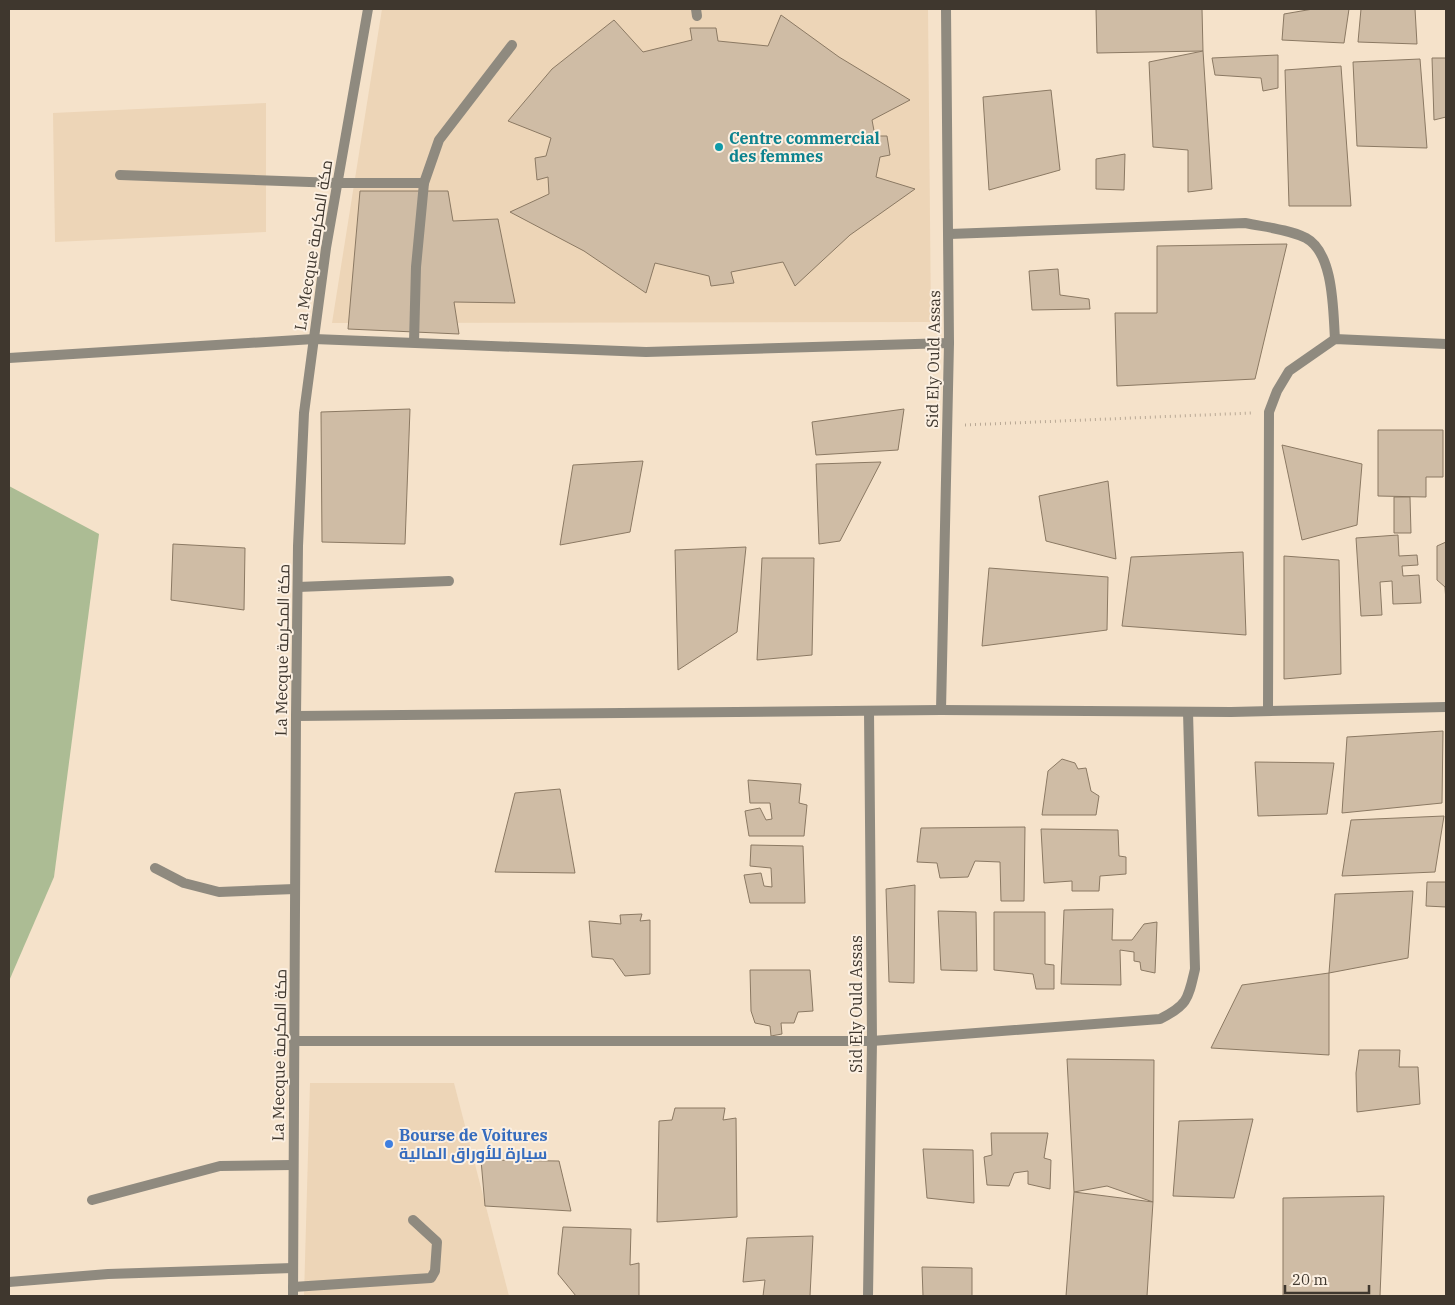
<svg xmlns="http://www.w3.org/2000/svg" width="1455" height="1305" font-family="'IBM Plex Serif',Cairo,serif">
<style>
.built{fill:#edd5b7}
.green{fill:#acbc94}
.building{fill:#cfbca5;stroke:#8b7963}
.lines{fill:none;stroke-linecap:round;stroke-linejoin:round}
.path{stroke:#b8a895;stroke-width:3;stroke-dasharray:1 4;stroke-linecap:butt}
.lane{stroke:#8f8a7f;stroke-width:10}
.street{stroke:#8f8a7f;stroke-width:10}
.culture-dot{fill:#0f9aa8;stroke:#fcf0e2;stroke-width:2}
.shop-dot{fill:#3f7fe0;stroke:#fcf0e2;stroke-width:2}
.labels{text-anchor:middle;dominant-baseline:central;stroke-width:4;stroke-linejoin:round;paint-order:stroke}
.culture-label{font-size:16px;font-weight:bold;fill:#0d838f;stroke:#fcf0e2;text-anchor:start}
.street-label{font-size:16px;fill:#3f372e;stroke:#fcf0e2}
.shop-label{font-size:16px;font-weight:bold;fill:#366cbe;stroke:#fcf0e2;text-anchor:start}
</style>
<rect width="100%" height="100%" fill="#f5e2ca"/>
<g class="built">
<polygon points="382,9 928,9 931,322 332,323"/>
<polygon points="266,103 266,232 55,242 53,113"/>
<polygon points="310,1083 454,1083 509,1296 304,1296"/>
</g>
<polygon class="green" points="9,486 99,534 54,877 9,981"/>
<g class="building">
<polygon points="1096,9 1202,9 1203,51 1097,53"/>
<polygon points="1313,9 1349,9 1344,43 1282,40 1284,14"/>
<polygon points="1361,9 1415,9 1417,44 1358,42"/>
<polygon points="781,15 839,57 910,100 872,120 875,136 887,136 890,155 880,157 876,177 915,189 850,235 795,286 783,262 731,272 734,283 711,286 709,276 655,263 646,293 584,251 510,212 549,194 548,177 537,180 535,158 546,156 551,138 508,121 552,69 614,20 643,52 692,40 690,28 716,28 718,41 768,46"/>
<polygon points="1203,51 1212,189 1188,192 1188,150 1153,147 1149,62"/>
<polygon points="1278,55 1278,88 1263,91 1261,78 1215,75 1212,58"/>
<polygon points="1432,58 1446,58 1446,117 1434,120"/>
<polygon points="1420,59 1427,148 1357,146 1353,62"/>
<polygon points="1341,66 1351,206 1289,206 1285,70"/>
<polygon points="1051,90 1060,170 989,190 983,97"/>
<polygon points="1125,154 1124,190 1096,189 1096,159"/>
<polygon points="360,191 448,191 453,221 498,219 515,303 454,302 459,334 348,329"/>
<polygon points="1287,244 1255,379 1117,386 1115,313 1157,313 1157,246"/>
<polygon points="1058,269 1060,295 1089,299 1090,309 1032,310 1029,271"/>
<polygon points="410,409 405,544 322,542 321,412"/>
<polygon points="904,409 898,450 816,455 812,422"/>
<polygon points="1378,430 1443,430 1443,477 1426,477 1426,497 1378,496"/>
<polygon points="1282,445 1362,464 1357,525 1302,540"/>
<polygon points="643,461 630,532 560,545 573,465"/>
<polygon points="881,462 840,541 819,544 816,464"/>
<polygon points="1108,481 1116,559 1046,541 1039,496"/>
<polygon points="1394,497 1410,497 1411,533 1394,533"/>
<polygon points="1398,535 1399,556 1417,555 1418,565 1402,566 1403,576 1419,575 1421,603 1393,604 1392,581 1380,582 1382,615 1361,616 1356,538"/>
<polygon points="1446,542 1446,602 1445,587 1437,580 1437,546"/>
<polygon points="173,544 245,548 244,610 171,600"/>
<polygon points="746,547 737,632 678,670 675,550"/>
<polygon points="1243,552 1246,635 1122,626 1131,557"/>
<polygon points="1284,556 1339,560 1341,674 1284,679"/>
<polygon points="762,558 814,558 812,655 757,660"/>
<polygon points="989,568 1108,577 1107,630 982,646"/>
<polygon points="1443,731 1442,803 1342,813 1347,737"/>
<polygon points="1062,759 1075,763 1078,769 1086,768 1091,791 1099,796 1096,815 1042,815 1048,771"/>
<polygon points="1255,762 1334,763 1327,814 1258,816"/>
<polygon points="748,780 801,784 799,803 807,805 804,836 749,836 745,811 760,808 766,820 772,819 770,803 750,803"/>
<polygon points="560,789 575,873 495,872 515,793"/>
<polygon points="1444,816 1435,872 1342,876 1351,820"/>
<polygon points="1025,827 1024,901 1001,901 1000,862 975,861 968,877 940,878 937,863 917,862 921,828"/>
<polygon points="1041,829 1118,830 1119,856 1126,857 1126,874 1100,876 1099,891 1072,891 1072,881 1044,883"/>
<polygon points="751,845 803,846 805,903 750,903 744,875 761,873 764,886 772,887 771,868 750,866"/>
<polygon points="1427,882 1446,882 1446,907 1426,906"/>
<polygon points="915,885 914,983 889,982 886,889"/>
<polygon points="1413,891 1408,958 1329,973 1335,894"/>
<polygon points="1113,909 1112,940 1132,940 1144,924 1157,922 1155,973 1141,970 1140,962 1134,961 1134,952 1120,950 1121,985 1061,984 1064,910"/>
<polygon points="938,911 976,912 977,971 941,970"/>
<polygon points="994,912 1045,912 1045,964 1054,965 1054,989 1036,989 1033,974 994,970"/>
<polygon points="642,914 640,921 650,920 650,974 625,976 613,959 592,957 589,921 621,924 620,915"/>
<polygon points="750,970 810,970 813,1011 798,1012 794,1023 781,1023 782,1034 771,1036 770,1026 755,1023 751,1011"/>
<polygon points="1329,973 1329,1055 1211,1048 1242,985"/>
<polygon points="1359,1050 1400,1050 1399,1067 1418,1067 1420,1104 1357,1112 1356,1073"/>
<polygon points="1067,1059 1154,1060 1153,1202 1107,1186 1074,1192"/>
<polygon points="675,1108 725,1108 723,1120 736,1118 737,1217 657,1222 659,1121 672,1120"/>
<polygon points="1253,1119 1234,1198 1173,1196 1179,1121"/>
<polygon points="991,1133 1048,1133 1044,1158 1051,1160 1050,1189 1028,1184 1028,1171 1014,1173 1009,1186 987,1185 984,1157 992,1155"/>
<polygon points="923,1149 973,1150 974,1203 927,1198"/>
<polygon points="481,1160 559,1161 571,1211 485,1206"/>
<polygon points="1074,1192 1153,1202 1147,1296 1066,1296"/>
<polygon points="1384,1196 1380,1296 1283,1296 1283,1198"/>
<polygon points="563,1227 631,1229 630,1265 639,1263 639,1296 576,1296 558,1274"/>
<polygon points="813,1236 810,1296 763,1296 765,1280 743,1282 747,1238"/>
<polygon points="922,1267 972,1268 972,1296 923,1296"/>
</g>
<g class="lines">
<polyline class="path" points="965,425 1251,413"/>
<g class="lane">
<polyline points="696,9 697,16"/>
<polyline points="120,175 337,183 424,183"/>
<polyline points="414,342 416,267 424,183 439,140 512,45"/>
<polyline points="9,358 314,339"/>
<polyline points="298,587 449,581"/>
<polyline points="155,868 184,883 219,892 295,889"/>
<polyline points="92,1200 220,1166 292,1165"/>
<polyline points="293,1287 431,1278 435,1271 437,1242 413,1220"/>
</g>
<g class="street">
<path d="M949 234 1245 223C1264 227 1288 229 1306 238 1334 253 1333 311 1335 339"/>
<polyline points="314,339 646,352 949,343"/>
<polyline points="941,710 949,343 946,9"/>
<polyline points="1268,711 1269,412 1277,391 1289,371 1335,339 1446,344"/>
<polyline points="296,716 941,710 1231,712 1446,707"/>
<path d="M294 1041H872L1160 1019C1188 1005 1188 999 1195 969L1188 712"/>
<polyline points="9,1282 108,1274 293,1268"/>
<polyline points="293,1296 296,716 298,546 304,413 326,248 368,9"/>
<polyline points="868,1296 872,1041 869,711"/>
</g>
</g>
<circle class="culture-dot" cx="719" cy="147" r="5"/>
<circle class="shop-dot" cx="389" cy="1144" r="5"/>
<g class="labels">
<g class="culture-label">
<text x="729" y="138">Centre commercial<tspan x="729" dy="18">des femmes</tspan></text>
</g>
<g class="street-label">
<text transform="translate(313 245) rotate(-81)">La Mecque مكة المكرمة</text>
<text transform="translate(933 359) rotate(-89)">Sid Ely Ould Assas</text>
<text transform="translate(282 650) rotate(-89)">La Mecque مكة المكرمة</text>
<text transform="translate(856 1004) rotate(-90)">Sid Ely Ould Assas</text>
<text transform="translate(279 1055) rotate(-89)">La Mecque مكة المكرمة</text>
</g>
<g class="shop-label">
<text x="399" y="1135">Bourse de Voitures<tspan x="399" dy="18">سيارة للأوراق المالية</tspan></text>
</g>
</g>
<rect width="1455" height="1305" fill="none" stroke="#3f372e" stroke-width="20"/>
<path d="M1285 1285v8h84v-8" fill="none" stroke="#3f372e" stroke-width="2.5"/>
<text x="1292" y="1285" font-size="15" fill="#3f372e" stroke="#fcf0e2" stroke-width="4" paint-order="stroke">20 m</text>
</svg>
